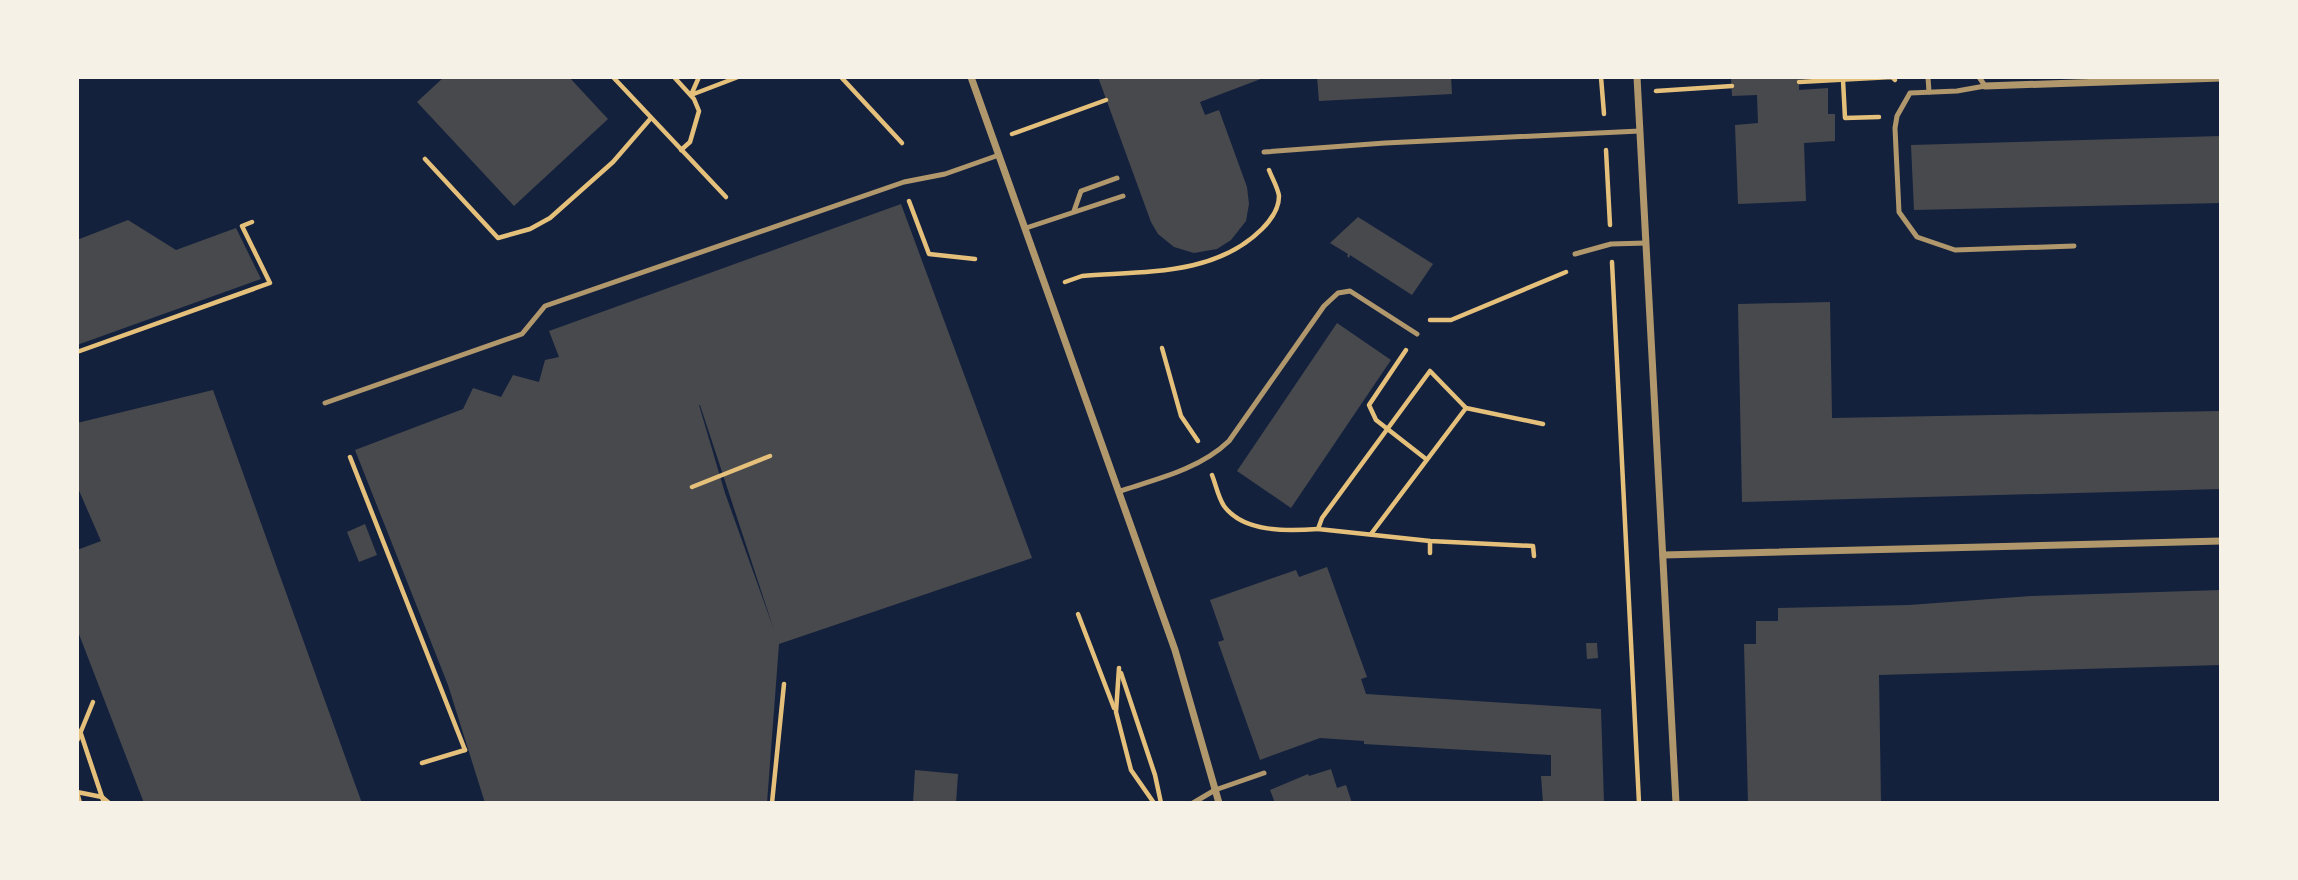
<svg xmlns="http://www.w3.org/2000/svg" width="2298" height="880" font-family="Figtree,sans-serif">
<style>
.building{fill:#48494c;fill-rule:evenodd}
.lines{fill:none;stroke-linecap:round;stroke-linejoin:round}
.path{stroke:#e5c07b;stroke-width:4.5}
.service{stroke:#b1986c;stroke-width:5}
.minor{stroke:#b1986c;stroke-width:7}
</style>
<rect width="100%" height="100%" fill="#14213d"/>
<g class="building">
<polygon points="444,77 569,77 608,119 514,206 417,102"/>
<polygon points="1098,77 1266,77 1200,102 1205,115 1219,110 1247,187 1249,204 1246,221 1231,240 1217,249 1194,253 1174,247 1158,234 1151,222"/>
<polygon points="1317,77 1451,77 1452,94 1319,101"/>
<polygon points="1731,77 1799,77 1799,90 1828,88 1828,114 1835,114 1835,141 1804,143 1806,201 1738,204 1735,125 1758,123 1757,95 1732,96"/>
<polygon points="2221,136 2221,203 1914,210 1911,145"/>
<path d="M901 204 1032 558 779 644 767 803H485L448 685 355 450 463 409 473 388 501 397 513 375 539 382 545 360 559 357 549 331ZM699 405H700L774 630 725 493Z"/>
<polygon points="1358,217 1433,264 1412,295 1350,255 1349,258 1347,256 1348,254 1330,243"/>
<polygon points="128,220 176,250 236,228 261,279 77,345 77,240"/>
<polygon points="1830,302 1832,418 2221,411 2221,489 1742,502 1738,304"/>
<polygon points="1337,323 1391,360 1291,508 1237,471"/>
<polygon points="213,390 355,784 362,803 144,803 77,629 77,550 101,541 77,486 77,423"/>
<polygon points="365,524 377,555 359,562 347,532"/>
<polygon points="1327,567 1367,677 1361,679 1366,694 1601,709 1604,803 1543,803 1541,776 1551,776 1551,755 1364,744 1364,741 1320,738 1260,760 1218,642 1224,640 1210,600 1296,570 1299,577"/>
<polygon points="2221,590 2221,665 1879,675 1881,803 1748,803 1744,644 1756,644 1756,621 1778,621 1778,608 1909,605 2031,596"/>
<polygon points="1586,643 1597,643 1598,658 1587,659"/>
<polygon points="1331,769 1337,788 1346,785 1352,803 1275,803 1270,790 1308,774 1309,776"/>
<polygon points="915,770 958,774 956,803 913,803"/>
</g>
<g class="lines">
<g class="path">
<polyline points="613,77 726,197"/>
<polyline points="674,77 694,99 699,111 690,142 681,150"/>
<polyline points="699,77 691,95 738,77"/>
<polyline points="841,77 902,143"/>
<polyline points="1601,77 1604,114"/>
<polyline points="1843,80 1845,118 1879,117"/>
<polyline points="1799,82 1892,77 1895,80"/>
<polyline points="1656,91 1732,86"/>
<polyline points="1012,134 1106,100"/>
<polyline points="1606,150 1610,225"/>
<polyline points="425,159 498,238 530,229 550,218 613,162 651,118"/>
<polyline points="909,201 929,254 975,259"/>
<polyline points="1612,262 1639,803"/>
<path d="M1065 282 1082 276C1144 271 1215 276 1262 229 1270 221 1279 209 1279 196 1278 188 1272 178 1269 170"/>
<polyline points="1430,320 1451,320 1566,272"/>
<polyline points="1162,348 1181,416 1198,441"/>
<polyline points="1406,350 1369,405 1376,420 1426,459"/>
<polyline points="77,352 270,283 242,226 252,222"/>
<polyline points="350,457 465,750"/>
<path d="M1212 475C1216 485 1218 497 1224 506 1244 533 1288 531 1318 529"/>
<polyline points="692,487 770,456"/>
<polyline points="1371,534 1466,408"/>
<polyline points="1430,541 1430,553"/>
<polyline points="1534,556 1533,546 1430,541 1318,529 1322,518 1430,371 1466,408 1543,424"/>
<polyline points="1078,614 1114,708"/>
<polyline points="1119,668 1116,712 1131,770 1154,803"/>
<polyline points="1121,673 1155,775 1161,803"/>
<polyline points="80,731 104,803"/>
<polyline points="77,741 93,702"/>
<polyline points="422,763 465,750"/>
<polyline points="77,792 102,797 109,803"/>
<polyline points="77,792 80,803"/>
<polyline points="772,803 784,684"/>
</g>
<g class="service">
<polyline points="1928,77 1929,92"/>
<polyline points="1979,77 1985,86 1957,91 1910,93 1897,116 1895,128 1899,212 1917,237 1955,250 2074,246"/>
<polyline points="1264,152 1385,143 1640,131"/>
<polyline points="1074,211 1081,191 1117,178"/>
<polyline points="1026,228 1123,196"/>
<polyline points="1575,254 1611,244 1646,243"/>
<polyline points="325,403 522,334 545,306 904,182 945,174 999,155"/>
<path d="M1120 491C1157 479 1200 469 1229 441L1324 306 1338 293 1350 291 1417 334"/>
<polyline points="1193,803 1215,790 1264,773"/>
</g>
<g class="minor">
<polyline points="971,77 1175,650 1219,803"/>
<polyline points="1637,77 1676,803"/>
<polyline points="1985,86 2221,78"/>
<polyline points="1663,555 2221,541"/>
</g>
</g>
<rect width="2298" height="880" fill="none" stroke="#f6f1e7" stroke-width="158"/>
</svg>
